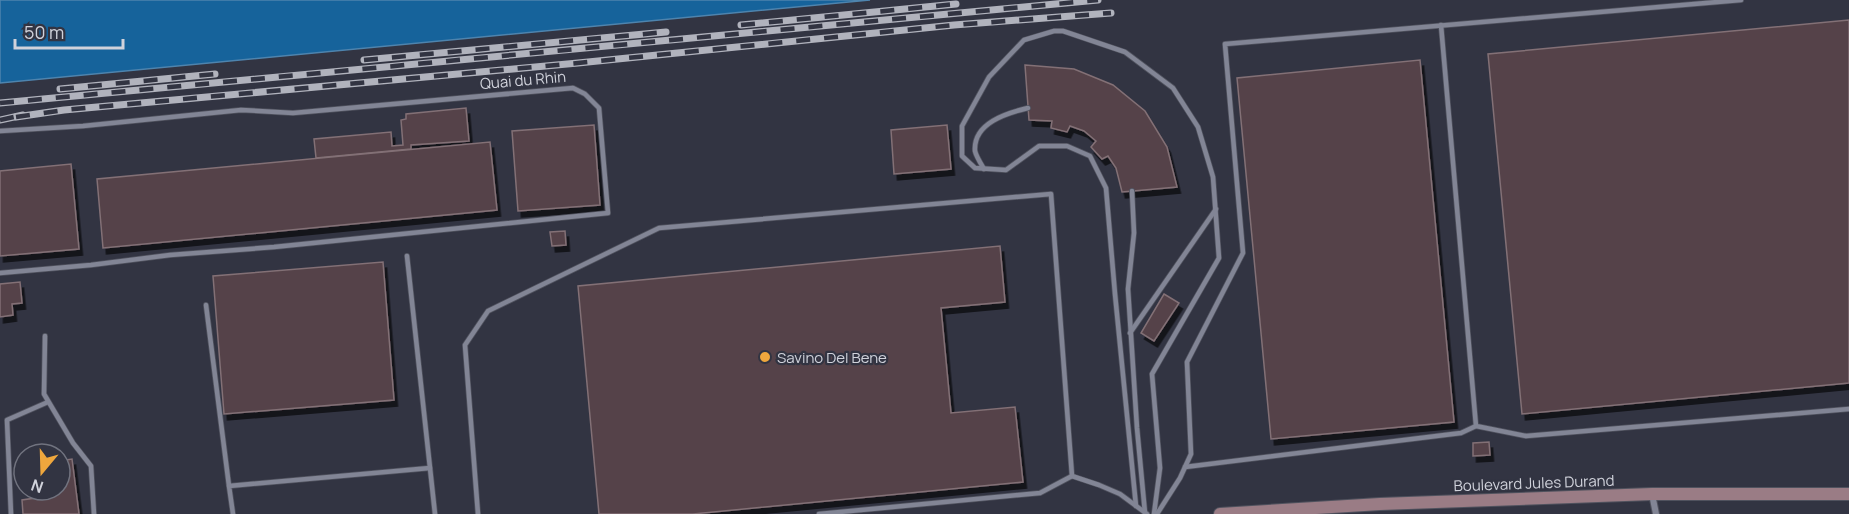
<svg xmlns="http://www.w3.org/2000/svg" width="1849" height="514" font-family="Manrope,sans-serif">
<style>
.water{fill:#16639b;stroke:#4e84ae;stroke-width:1.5}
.building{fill:#544348;stroke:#837076;stroke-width:1.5;filter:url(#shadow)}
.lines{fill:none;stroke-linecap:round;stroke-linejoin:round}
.lane-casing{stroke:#50525e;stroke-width:6}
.street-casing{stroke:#50525e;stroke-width:8}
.secondary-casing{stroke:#50525e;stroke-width:14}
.lane{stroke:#828595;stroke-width:4.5}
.street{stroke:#828595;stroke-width:6}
.secondary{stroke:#9a7c85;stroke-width:12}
.rail-casing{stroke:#b1b3bd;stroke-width:7}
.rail{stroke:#323442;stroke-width:4.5;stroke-dasharray:14;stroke-linecap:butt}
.poi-dot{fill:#efa73d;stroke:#323442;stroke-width:2}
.labels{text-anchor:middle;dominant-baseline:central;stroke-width:4.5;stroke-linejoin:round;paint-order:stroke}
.street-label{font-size:15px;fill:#d0d2db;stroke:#323442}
.poi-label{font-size:15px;fill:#d0d2db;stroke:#323442;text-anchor:start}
</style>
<defs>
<filter id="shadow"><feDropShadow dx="3.5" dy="6" stdDeviation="0" flood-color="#0009"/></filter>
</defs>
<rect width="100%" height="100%" fill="#323442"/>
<polygon class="water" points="0,0 870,0 0,83"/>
<g class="building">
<polygon points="1849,20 1849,383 1522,414 1488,54"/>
<polygon points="1420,60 1454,422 1271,439 1237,78"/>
<polygon points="1025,65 1074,69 1113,85 1145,111 1167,147 1177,187 1122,192 1116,168 1108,156 1102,159 1091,147 1096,141 1084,131 1070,126 1067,132 1051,128 1052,121 1029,120"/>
<polygon points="466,108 469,141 411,145 411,149 316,158 314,139 391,132 392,146 403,145 401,120 406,119 406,114"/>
<polygon points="594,125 600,205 518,211 512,131"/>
<polygon points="947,125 951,169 894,174 891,130"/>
<polygon points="490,142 497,210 103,248 97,179"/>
<polygon points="71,164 79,249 0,256 0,171"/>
<polygon points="565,231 566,245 552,246 550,232"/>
<polygon points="1000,246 1005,302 941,308 951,413 1015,407 1023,482 693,514 599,514 578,286"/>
<polygon points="383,262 394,400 224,414 213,276"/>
<polygon points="20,282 22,303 12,304 13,315 0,317 0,284"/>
<polygon points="1164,294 1179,303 1154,341 1141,333"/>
<polygon points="1489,442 1490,455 1473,456 1473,443"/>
<polygon points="72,459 79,514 23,514 22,500 42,497 41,490 60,490 60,461"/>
</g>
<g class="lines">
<g class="lane-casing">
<g id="lane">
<polyline points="1441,25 1476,426 1526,436 1849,409"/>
<polyline points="0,131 83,126 241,110 293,113 573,88 585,94 599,108 608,213 274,247 170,255 91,265 0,273"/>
<path d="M984 169C981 164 976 156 975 151 973 123 1007 113 1028 108"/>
<polyline points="1132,191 1134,233 1128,289 1137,428 1145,513"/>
<polyline points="407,256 435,514"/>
<polyline points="206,305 229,486"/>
<polyline points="1130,333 1216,209"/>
<polyline points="45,336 44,394 73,443 91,466 94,514"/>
<polyline points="1185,467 1461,433 1476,426"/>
<polyline points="1136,506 1115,294 1106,188 1090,156 1067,146 1039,146 1006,170 975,168 962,156 962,126 989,77 1024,40 1054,31 1063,31 1125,52 1173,88 1198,127 1213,177 1219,258 1152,374 1160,468 1154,514"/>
<polyline points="11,514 7,420 48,402"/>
<polyline points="233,514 229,486 430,468"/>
<polyline points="478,514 465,345 488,311 659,228 1051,194 1072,476 1099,485 1120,494 1147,514"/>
<polyline points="819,514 1040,493 1072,476"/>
<polyline points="1157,514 1180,478 1191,454 1187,362 1243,253 1225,44 1741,0"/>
</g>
</g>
<g class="street-casing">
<polyline id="street" points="1652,494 1656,514"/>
</g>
<g class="secondary-casing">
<polyline id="secondary" points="1220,514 1380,504 1652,494 1849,494"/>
</g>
<use href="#lane" class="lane"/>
<use href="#street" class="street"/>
<use href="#secondary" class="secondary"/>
<g class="rail-casing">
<g id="rail">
<polyline points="741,25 956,4"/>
<polyline points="364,60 666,32"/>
<polyline points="60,89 215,74"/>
<polyline points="0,103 1098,0"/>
<polyline points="16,117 64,110 578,63 954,25 1111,13"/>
<polyline points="0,120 23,115"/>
</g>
</g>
<use href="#rail" class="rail"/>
</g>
<circle class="poi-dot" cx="765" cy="357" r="6"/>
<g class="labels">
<g class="street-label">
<text transform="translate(523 80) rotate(-5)">Quai du Rhin</text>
<text transform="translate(1534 483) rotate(-2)">Boulevard Jules Durand</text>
</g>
<g class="poi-label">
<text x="777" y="357">Savino Del Bene</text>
</g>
</g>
<g transform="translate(42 472) rotate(199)"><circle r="28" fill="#323442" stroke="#71737f" stroke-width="1.5"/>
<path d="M0-4.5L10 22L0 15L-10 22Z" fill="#efa73d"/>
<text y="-9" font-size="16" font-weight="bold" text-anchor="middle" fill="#d0d2db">N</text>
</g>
<path d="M15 39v9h108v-9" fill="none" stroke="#d0d2db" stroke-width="3"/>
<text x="24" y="39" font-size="18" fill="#d0d2db" stroke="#323442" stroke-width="4.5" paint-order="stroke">50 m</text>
</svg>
